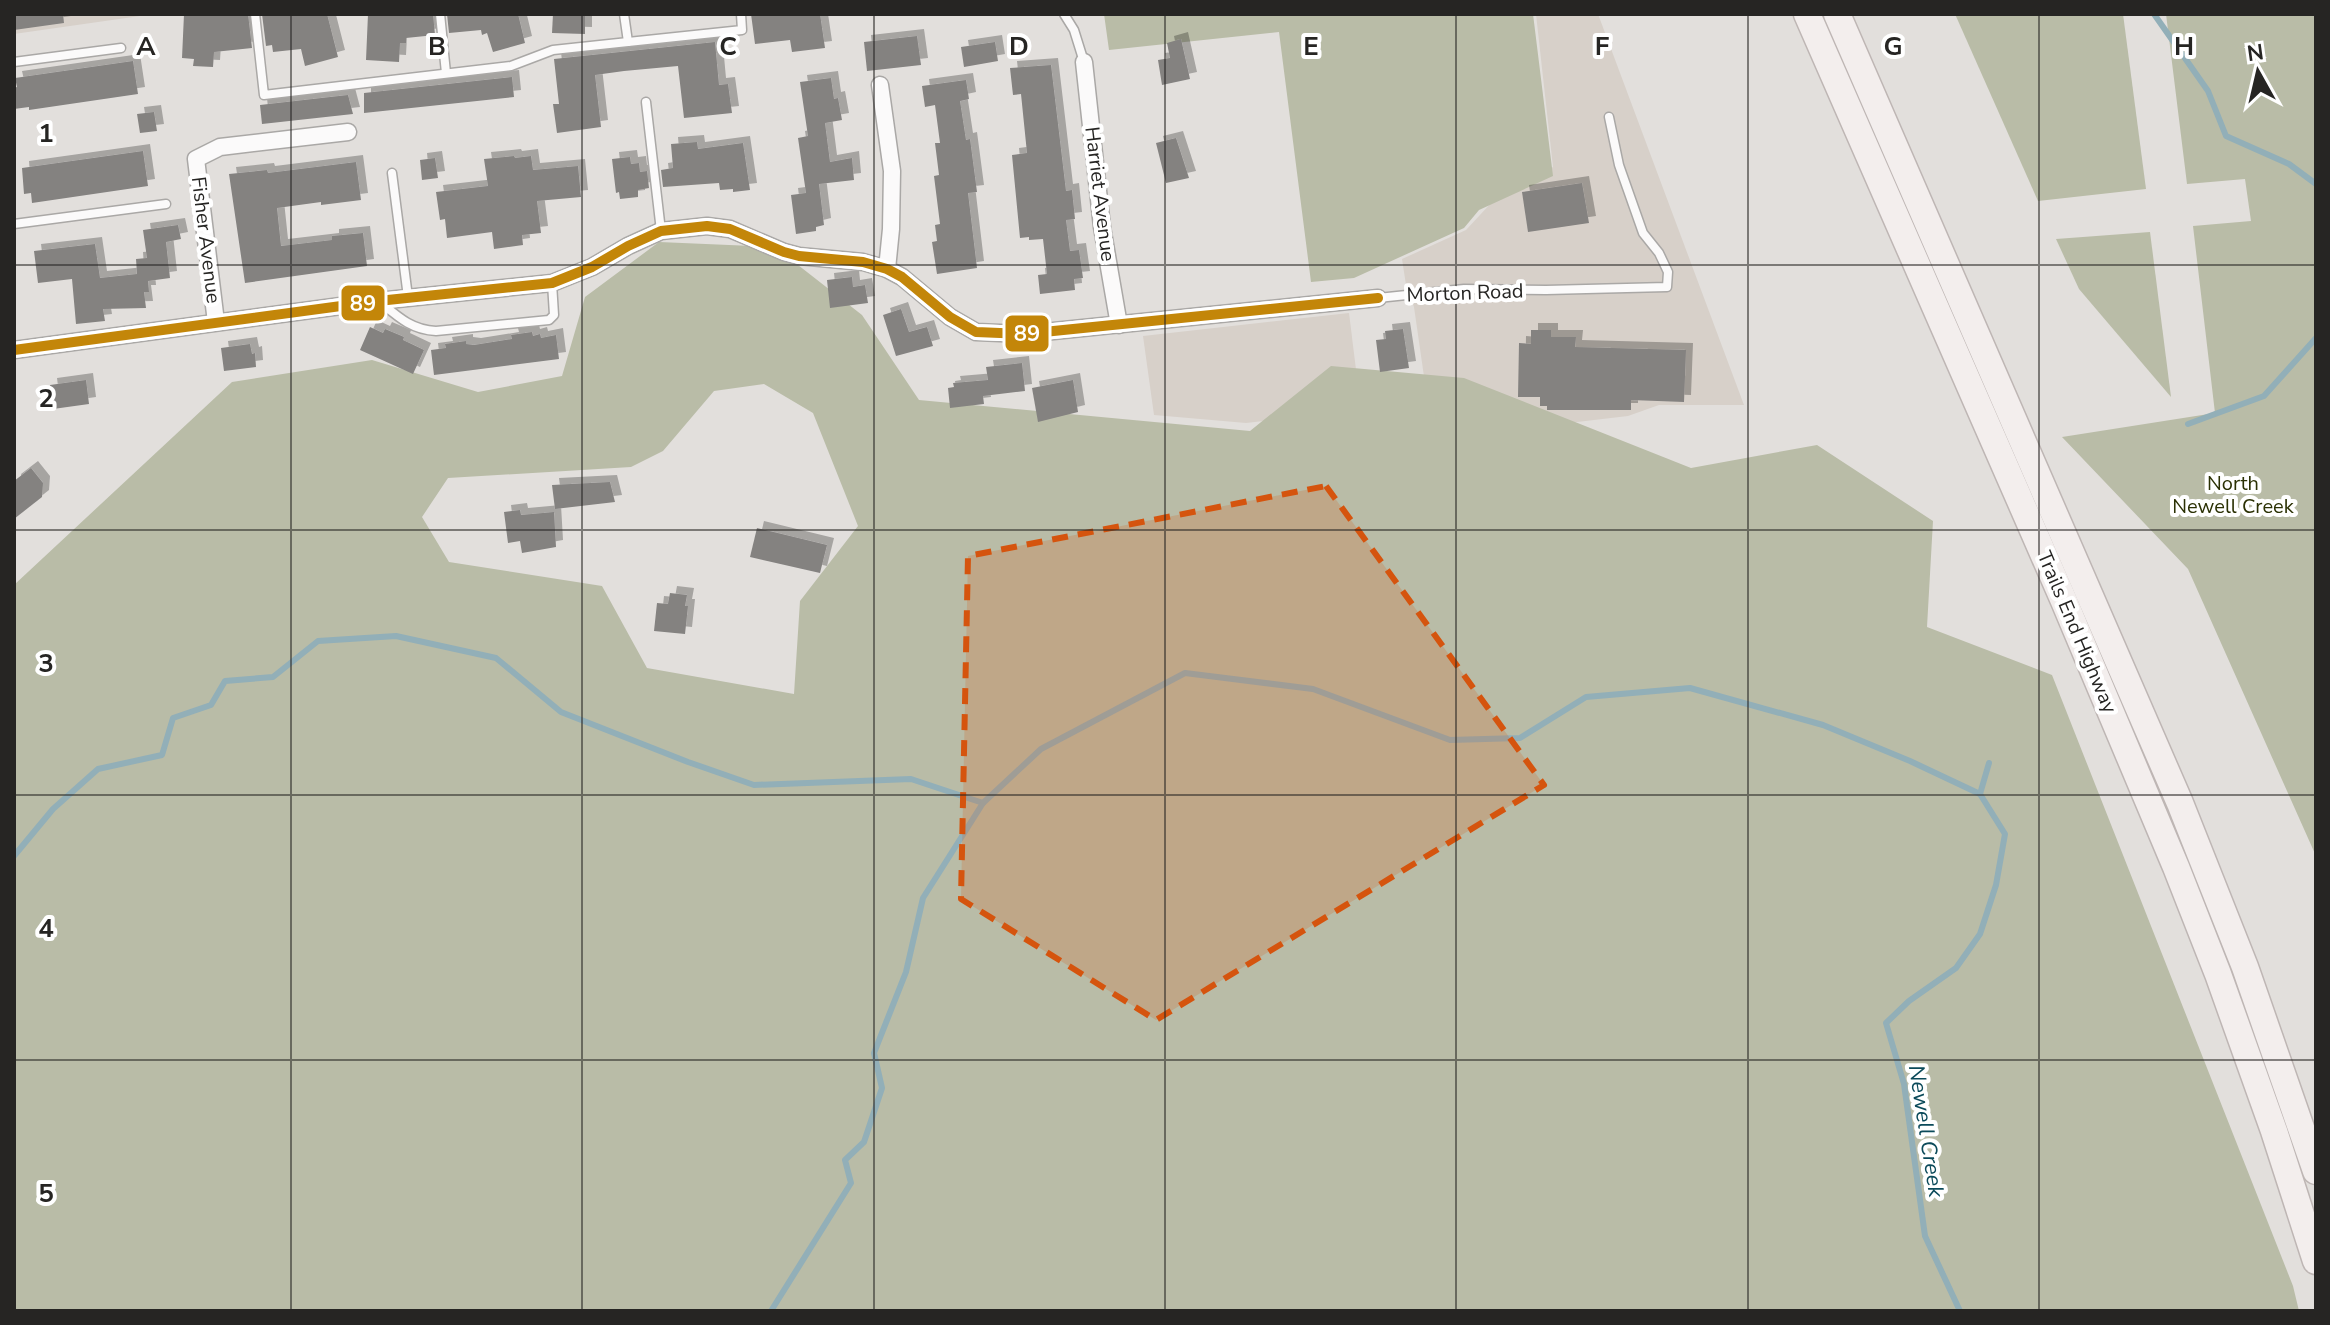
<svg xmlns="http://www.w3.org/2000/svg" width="2330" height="1325" font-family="'Nunito Sans',sans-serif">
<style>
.built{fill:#d7d0c9}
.forest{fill:#b9bca7;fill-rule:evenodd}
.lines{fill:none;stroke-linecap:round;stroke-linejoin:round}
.stream{stroke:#92afb8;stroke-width:6}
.building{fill:#848280;filter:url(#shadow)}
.service-casing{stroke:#aaa8a6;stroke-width:11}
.minor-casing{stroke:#aaa8a6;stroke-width:19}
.trunk-casing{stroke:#beb6b4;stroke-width:29}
.service{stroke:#fbfafa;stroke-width:8}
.minor{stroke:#fbfafa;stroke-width:16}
.trunk{stroke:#f3eeed;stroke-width:26}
.bus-1-casing{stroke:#fff;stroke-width:16}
.bus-1{stroke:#c38609;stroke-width:10}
.marked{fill:#d5540e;fill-opacity:0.2;stroke:#d5540e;stroke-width:6;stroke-dasharray:16 10;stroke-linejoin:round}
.grid{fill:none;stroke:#262523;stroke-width:2;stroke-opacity:0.55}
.labels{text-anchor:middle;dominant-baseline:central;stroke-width:8;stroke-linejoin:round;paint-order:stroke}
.street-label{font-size:20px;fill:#262523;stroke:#fff}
.park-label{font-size:20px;fill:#2b3104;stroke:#fff}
.water-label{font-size:22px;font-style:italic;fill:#0b4a5a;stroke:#fff}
.grid-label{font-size:26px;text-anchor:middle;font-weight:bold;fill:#262523;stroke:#fff;stroke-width:8;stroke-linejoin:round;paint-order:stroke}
.line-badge{stroke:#fff;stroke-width:3}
.badge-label{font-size:22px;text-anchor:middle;font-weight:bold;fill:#fff}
</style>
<defs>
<filter id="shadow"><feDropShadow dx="7" dy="-7" stdDeviation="0" flood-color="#0004"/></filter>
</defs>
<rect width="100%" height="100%" fill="#e2dfdc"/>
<g class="built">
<polygon points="14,14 154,14 14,34"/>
<polygon points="1536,14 1598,14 1744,405 1659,405 1628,416 1433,439 1414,307 1406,285 1402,259 1466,230 1492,202 1553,167"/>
<polygon points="1349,313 1361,410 1246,423 1154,415 1143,336"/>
</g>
<g class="forest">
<polygon points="1104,14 1533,14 1553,176 1479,210 1464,228 1354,278 1311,282 1279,32 1109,50"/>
<polygon points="1955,14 2123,14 2146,189 2038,201"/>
<polygon points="2166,14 2316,14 2316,856 2188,569 2062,437 2215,413 2193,226 2251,221 2245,179 2187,184"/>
<polygon points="2150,232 2171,397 2079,289 2056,239"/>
<path d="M659 242 775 247 862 315 919 400 1250 431 1331 366 1464 378 1691 468 1817 445 1933 521 1927 627 2052 675 2293 1286 2299 1311H14V585L232 382 372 360 478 392 562 376 585 297ZM764 384 813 413 858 526 800 601 794 694 647 668 602 586 449 562 422 517 448 478 631 467 663 451 714 391Z"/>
</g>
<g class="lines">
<g class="stream">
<polyline points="2154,14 2208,91 2226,136 2289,164 2316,184"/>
<polyline points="2188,424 2264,396 2316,338"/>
<polyline points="14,856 53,809 98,769 162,755 173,718 211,705 225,681 273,677 318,641 396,636 496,658 561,712 688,762 754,785 911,779 983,803"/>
<polyline points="771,1311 851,1183 845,1160 864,1142 882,1088 874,1053 906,972 923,898 983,803 1041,749 1185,673 1313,689 1450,740 1520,738 1586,697 1690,688 1823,725 1910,761 1980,794"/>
<polyline points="1960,1311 1925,1236 1904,1084 1886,1023 1909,1001 1956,968 1980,934 1996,885 2005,834 1980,794 1989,763"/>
</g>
</g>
<g class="building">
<polygon points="14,14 63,14 64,23 14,30"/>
<polygon points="184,14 248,14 252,48 214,52 213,67 193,66 194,59 182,58"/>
<polygon points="262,14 327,14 338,57 305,66 301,49 273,52 272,45 266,46"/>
<polygon points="368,14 433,14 435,35 406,38 406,43 400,43 399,62 366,60"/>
<polygon points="447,14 518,14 525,43 493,52 487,33 482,35 481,30 449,33"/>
<polygon points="553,14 585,14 585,34 552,33"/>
<polygon points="751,14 820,14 825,48 792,52 790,40 755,44"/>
<polygon points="917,36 921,65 867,71 864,42"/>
<polygon points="1181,39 1190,79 1162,85 1158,60 1170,58 1167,43"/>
<polygon points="715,42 719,85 728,84 732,113 684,118 678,66 624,71 595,75 601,127 557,133 553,104 559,104 554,59"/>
<polygon points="995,42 998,61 964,67 961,47"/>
<polygon points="133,61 138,94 29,110 29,107 14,109 14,88 17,87 15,78"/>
<polygon points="1051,65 1066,191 1072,190 1075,219 1066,220 1070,251 1079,250 1083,278 1074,279 1075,290 1040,294 1038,275 1047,274 1043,239 1029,240 1029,237 1020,238 1012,155 1027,153 1021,94 1013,95 1010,68"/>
<polygon points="512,77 514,97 364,113 364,93"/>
<polygon points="831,78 834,99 838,98 842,120 825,123 830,162 852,158 854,180 819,184 824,225 816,227 816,231 796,234 791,195 806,193 798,138 808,136 800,82"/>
<polygon points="966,80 969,99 960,101 966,140 970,139 977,192 968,193 977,268 937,274 932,242 937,241 935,225 940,224 934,176 939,175 935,143 940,143 935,105 925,107 922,86"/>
<polygon points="348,95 353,114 262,124 260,105"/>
<polygon points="154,112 157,131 140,133 137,114"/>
<polygon points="1176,138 1189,178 1166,183 1156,143"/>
<polygon points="697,142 698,149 743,143 750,190 733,192 733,189 720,190 719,183 663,187 661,170 673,168 671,144"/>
<polygon points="143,151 148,186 32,203 31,193 24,194 22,168"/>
<polygon points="514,156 515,158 531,156 533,170 578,166 581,197 537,201 541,233 522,235 523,245 494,249 492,232 447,238 445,219 440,220 436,192 488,186 484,159"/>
<polygon points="630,157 631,164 639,163 640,172 647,171 649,188 638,190 638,197 620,199 619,192 616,193 612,159"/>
<polygon points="435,158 438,178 422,180 420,160"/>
<polygon points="356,162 361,200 321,205 321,202 277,208 281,246 332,240 332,236 363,233 367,266 245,283 229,174 267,170 268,173"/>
<polygon points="1582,183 1589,223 1528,232 1522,192"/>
<polygon points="178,225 181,239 166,242 170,278 148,281 149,292 144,292 146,308 103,309 105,321 76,324 72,279 38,283 34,251 95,244 100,278 137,274 136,259 147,258 143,230"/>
<polygon points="852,277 853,287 865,285 868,303 830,308 827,280"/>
<polygon points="901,309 909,332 927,327 933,346 896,356 883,315"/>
<polygon points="370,327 383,333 385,329 404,337 403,340 424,350 413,374 360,350"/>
<polygon points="1403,329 1409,368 1380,372 1376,340 1386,339 1385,331"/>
<polygon points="1531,330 1551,330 1551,337 1576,337 1575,347 1686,350 1684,402 1631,400 1631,410 1547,410 1547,406 1540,406 1540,397 1518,397 1519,343 1531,344"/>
<polygon points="532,332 533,336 540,334 541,338 556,335 559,359 434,375 431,350 446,348 445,344 466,341 466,344 474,345 512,339 511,335"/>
<polygon points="250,344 252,354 255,353 256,367 224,371 221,348"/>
<polygon points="1022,363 1025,391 983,396 984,404 950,408 948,388 954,387 953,383 988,380 986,367"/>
<polygon points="86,380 89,404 53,409 50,385"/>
<polygon points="1073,380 1078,412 1038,422 1032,388"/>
<polygon points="31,468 43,483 42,497 14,519 14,481"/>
<polygon points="610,482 615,502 555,509 552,485"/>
<polygon points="520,510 521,515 554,512 556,547 522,553 520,541 508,543 504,512"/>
<polygon points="757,528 827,545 820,573 750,557"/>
<polygon points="670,593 687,595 685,606 688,606 685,634 654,631 657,603 668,604"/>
</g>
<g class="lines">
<g class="service-casing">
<g id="service">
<polyline points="255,14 264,95 511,66 553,50 628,42 624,14"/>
<polyline points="440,14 446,73"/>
<polyline points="1064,14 1074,30 1084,62"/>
<polyline points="628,42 742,30 741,14"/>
<polyline points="14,62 121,48"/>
<polyline points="646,102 661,231"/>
<polyline points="392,173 408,297"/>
<polyline points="14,224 166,204"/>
<polyline points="1378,298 1464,289 1546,290 1667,287 1668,272 1659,253 1643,233 1619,165 1609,117"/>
<path d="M379 301C397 316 411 330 436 331L549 320 554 315 552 283"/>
</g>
</g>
<g class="minor-casing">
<g id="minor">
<polyline points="1084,62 1102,227 1119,325"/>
<polyline points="880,85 892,171 891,229 887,269"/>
<polyline points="216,322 196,159 220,147 348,132"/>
<polyline points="14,350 378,301 552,283 592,267 628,246 661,231 707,226 730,229 784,252 799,256 863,262 887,269 902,277 950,317 976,332 1024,334 1378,298"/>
</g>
</g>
<g class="trunk-casing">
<g id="trunk">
<polyline points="1807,14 2064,601 2176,867 2218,974 2274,1131 2316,1261"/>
<polyline points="1837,14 2180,803 2245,967 2316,1171"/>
</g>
</g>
<use href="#service" class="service"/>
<use href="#minor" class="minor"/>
<use href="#trunk" class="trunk"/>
<g class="bus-1-casing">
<polyline id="bus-1" points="14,350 378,301 552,283 592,267 628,246 661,231 707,226 730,229 784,252 799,256 863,262 887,269 902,277 950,317 976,332 1024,334 1378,298"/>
</g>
<use href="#bus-1" class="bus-1"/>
</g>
<path class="marked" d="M1326 486 1544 785 1156 1020 961 899 968 556Z"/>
<path class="grid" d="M291 14V1311M582 14V1311M874 14V1311M1165 14V1311M1456 14V1311M1748 14V1311M2039 14V1311M14 265H2316M14 530H2316M14 795H2316M14 1060H2316"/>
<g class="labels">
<g class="street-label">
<text transform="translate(1100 194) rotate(83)">Harriet Avenue</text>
<text transform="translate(206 240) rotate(83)">Fisher Avenue</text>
<text transform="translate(1465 293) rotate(-2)">Morton Road</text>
<text transform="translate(2077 632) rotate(67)">Trails End Highway</text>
</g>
<g class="park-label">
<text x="2233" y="483">North<tspan x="2233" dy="23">Newell Creek</tspan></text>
</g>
<g class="water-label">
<text transform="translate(1926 1131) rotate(81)">Newell Creek</text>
</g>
</g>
<g class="grid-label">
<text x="146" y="55">A</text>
<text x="437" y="55">B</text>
<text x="728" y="55">C</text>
<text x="1019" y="55">D</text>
<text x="1311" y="55">E</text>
<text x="1602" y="55">F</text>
<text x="1893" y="55">G</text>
<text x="2184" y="55">H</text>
<text x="46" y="142">1</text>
<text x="46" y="407">2</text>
<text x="46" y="672">3</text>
<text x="46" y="937">4</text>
<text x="46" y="1202">5</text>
</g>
<g class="line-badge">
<rect x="340" y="284" width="46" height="38" rx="8" fill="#c38609"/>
<rect x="1004" y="314" width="46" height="39" rx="8" fill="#c38609"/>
</g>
<g class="badge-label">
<text x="363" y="311">89</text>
<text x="1027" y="341">89</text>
</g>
<rect width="2330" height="1325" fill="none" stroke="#262523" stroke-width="32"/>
<g transform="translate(2258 72) rotate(352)" stroke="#ffffff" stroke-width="6" paint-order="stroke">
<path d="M0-6L14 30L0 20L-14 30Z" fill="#262523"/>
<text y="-12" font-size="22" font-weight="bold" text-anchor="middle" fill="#262523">N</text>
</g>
</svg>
